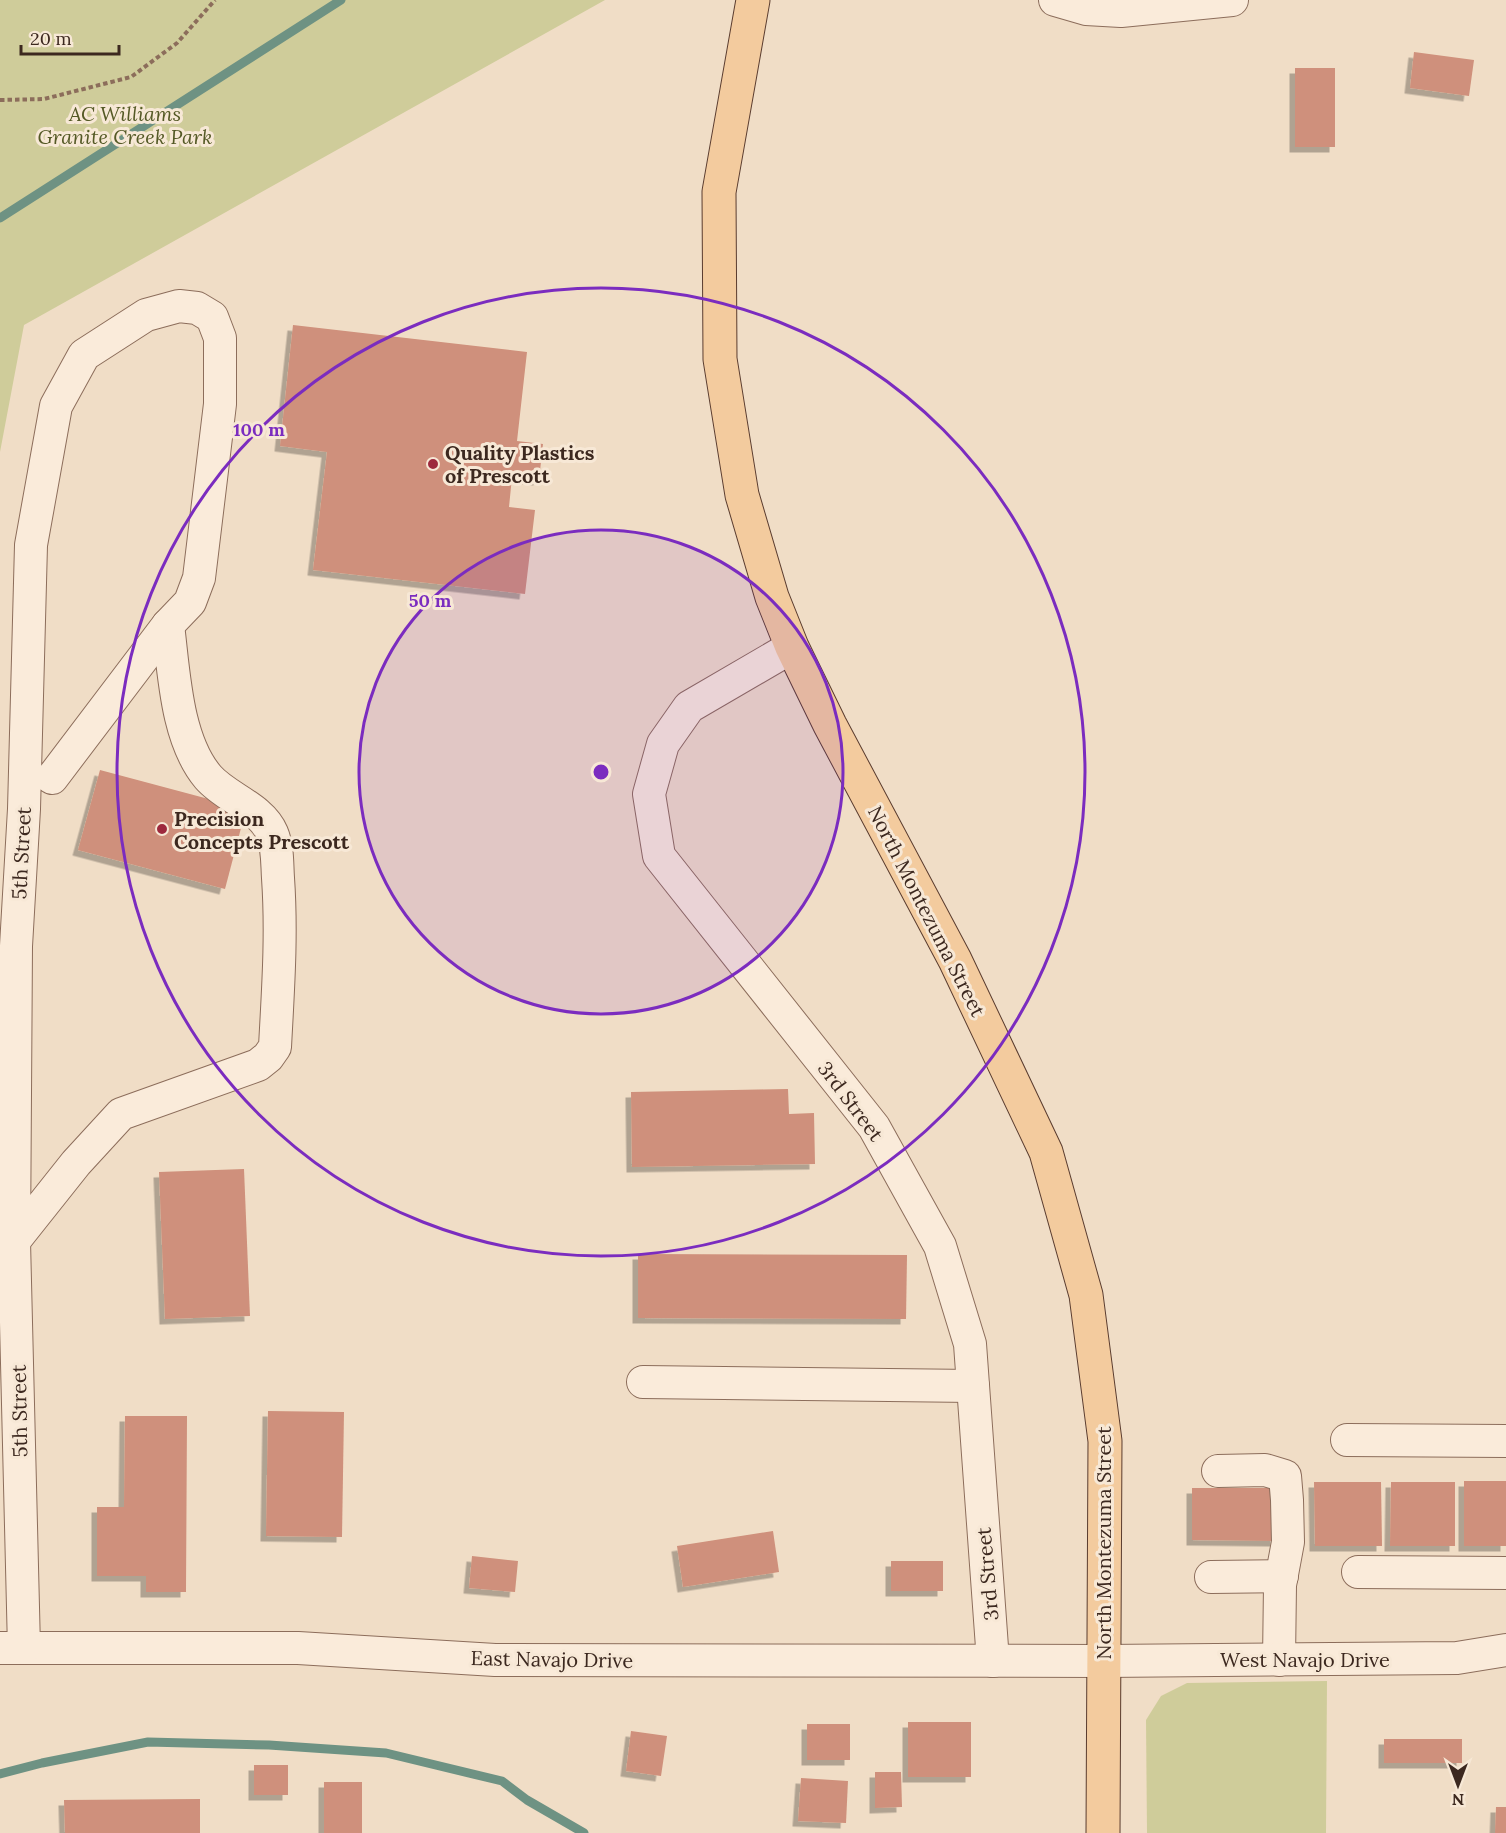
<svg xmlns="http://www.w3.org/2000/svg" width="1506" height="1833" font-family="Lora,serif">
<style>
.green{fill:#cfcc9a}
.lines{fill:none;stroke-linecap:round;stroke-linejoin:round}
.stream{stroke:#6e9283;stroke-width:9}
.building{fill:#cf907b;filter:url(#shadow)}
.minor-casing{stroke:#8c6d5b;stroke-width:34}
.major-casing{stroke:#5a3c2f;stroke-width:35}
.path{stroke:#8c6d5b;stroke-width:4;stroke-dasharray:4.5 3;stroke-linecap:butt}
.minor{stroke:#faebda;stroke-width:32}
.major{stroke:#f3cb9e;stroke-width:33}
.ring{fill:none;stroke:#7b2cbf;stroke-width:3}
.poi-dot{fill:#9d293d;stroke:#f7e8d6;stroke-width:2}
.labels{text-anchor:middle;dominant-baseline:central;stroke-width:6;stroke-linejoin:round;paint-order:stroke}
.park-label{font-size:20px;font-style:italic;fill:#545925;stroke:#f7e8d6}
.poi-label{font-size:20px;font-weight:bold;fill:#3c281f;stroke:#f7e8d6;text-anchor:start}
.street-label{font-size:20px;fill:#3c281f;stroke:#f7e8d6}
.centre{fill:#7b2cbf;stroke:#f7e8d6;stroke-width:3}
.ring-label{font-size:18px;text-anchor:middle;font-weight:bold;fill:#7b2cbf;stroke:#f7e8d6;stroke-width:6;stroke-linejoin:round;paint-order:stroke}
</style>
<defs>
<filter id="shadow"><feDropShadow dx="-5.5" dy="5.5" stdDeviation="0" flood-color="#0004"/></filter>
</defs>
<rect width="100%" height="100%" fill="#f0ddc6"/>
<g class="green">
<polygon points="0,0 605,0 24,325 0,452"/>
<polygon points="1327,1681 1326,1833 1147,1833 1146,1720 1161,1696 1187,1683"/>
</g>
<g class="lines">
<g class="stream">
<polyline points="0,218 341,0"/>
<polyline points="0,1774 42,1763 148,1742 269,1745 386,1753 502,1781 527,1800 584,1833"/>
</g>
</g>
<g class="building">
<polygon points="1414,52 1474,60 1469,96 1410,88"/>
<rect x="1295" y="68" width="40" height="79"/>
<polygon points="293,325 527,352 517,441 543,444 539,480 512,477 509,507 535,510 525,594 313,570 327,452 280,446"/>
<polygon points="100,770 246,809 225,889 78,850"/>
<polygon points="788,1089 789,1114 814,1113 815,1164 632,1167 631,1092"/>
<polygon points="244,1169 250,1316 165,1319 159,1172"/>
<polygon points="638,1254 907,1255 906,1319 638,1318"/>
<polygon points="268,1411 344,1412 342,1537 266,1536"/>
<polygon points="125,1416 187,1416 186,1592 146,1592 146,1576 97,1576 97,1507 124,1507"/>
<rect x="1464" y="1481" width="42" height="65"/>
<polygon points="1314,1482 1381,1482 1382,1546 1315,1546"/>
<polygon points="1391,1482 1455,1482 1455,1546 1390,1546"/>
<polygon points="1192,1488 1276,1488 1276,1541 1192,1540"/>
<polygon points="773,1531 779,1572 683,1587 677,1546"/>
<polygon points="472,1556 518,1561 515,1592 469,1588"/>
<rect x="891" y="1561" width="52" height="30"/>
<rect x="908" y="1722" width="63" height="55"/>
<rect x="807" y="1724" width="43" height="36"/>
<polygon points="631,1731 667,1736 661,1776 626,1771"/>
<rect x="1384" y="1739" width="78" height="24"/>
<rect x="254" y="1765" width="34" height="30"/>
<polygon points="875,1772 901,1772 902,1807 875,1808"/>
<polygon points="801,1778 848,1781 846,1823 798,1821"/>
<rect x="324" y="1782" width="38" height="51"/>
<polygon points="200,1799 200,1833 65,1833 64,1800"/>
<polygon points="1496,1807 1506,1807 1506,1833 1495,1833"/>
</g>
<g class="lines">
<g class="minor-casing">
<g id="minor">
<polyline points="1055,0 1086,9 1121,11 1232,0"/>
<polyline points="792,647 689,707 663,744 649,794 659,856 874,1127 940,1246 970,1344 993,1661"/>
<path d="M14 1241 76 1163 121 1114 258 1065 268 1057 275 1047C278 990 282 935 278 878 277 864 278 847 272 833 261 807 226 798 208 777 176 739 174 672 168 625"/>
<polyline points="643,1382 973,1386"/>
<polyline points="1347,1440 1506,1441"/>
<polyline points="1218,1471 1265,1470 1285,1476 1287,1500 1288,1542 1280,1585 1279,1660"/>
<polyline points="1358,1572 1506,1573"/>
<polyline points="1211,1577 1282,1576"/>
<polyline points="0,1648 298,1648 495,1660 1104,1661 1457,1658 1506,1650"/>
<polyline points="24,1648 14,1241 16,946 24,809 31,545 56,406 84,355 146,315 179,306 197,308 212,317 220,338 220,404 199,578 190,602 168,625 52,778"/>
</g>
</g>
<g class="major-casing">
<polyline id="major" points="753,0 719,192 720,359 742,495 772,597 792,647 830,725 955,960 1046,1152 1086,1295 1105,1441 1103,1833"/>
</g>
<polyline class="path" points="0,100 44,99 131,77 177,43 215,0"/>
<use href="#minor" class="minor"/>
<use href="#major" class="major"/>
</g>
<circle cx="601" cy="772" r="242" fill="#7b2cbf" fill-opacity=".12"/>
<g class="ring">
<circle cx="601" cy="772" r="242"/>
<circle cx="601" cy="772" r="484"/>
</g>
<g class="poi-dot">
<circle cx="433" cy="464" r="6"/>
<circle cx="162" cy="829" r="6"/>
</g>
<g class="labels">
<g class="park-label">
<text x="125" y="113">AC Williams<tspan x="125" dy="23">Granite Creek Park</tspan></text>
</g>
<g class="poi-label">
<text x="445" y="452">Quality Plastics<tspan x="445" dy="23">of Prescott</tspan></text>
<text x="174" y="818">Precision<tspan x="174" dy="23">Concepts Prescott</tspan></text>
</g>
<g class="street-label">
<text transform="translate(21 853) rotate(-87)">5th Street</text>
<text transform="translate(927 911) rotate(63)">North Montezuma Street</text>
<text transform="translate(851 1101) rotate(53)">3rd Street</text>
<text transform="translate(19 1411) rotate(-91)">5th Street</text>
<text transform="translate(1103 1543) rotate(-90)">North Montezuma Street</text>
<text transform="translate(987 1574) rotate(-95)">3rd Street</text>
<text transform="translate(552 1659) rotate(1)">East Navajo Drive</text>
<text x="1305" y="1659">West Navajo Drive</text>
</g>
</g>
<circle cx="601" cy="772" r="9" class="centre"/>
<g class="ring-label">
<text x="259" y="436">100 m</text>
<text x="430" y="607">50 m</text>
</g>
<g transform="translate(1458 1785) rotate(180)" stroke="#f7e8d6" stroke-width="4.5" paint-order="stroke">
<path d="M0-4.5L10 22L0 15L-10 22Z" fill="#3c281f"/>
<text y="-9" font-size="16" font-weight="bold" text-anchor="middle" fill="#3c281f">N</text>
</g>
<path d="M21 45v9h98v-9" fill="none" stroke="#3c281f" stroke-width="3"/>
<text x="30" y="45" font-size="18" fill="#3c281f" stroke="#f7e8d6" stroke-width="4.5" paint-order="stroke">20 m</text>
</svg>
